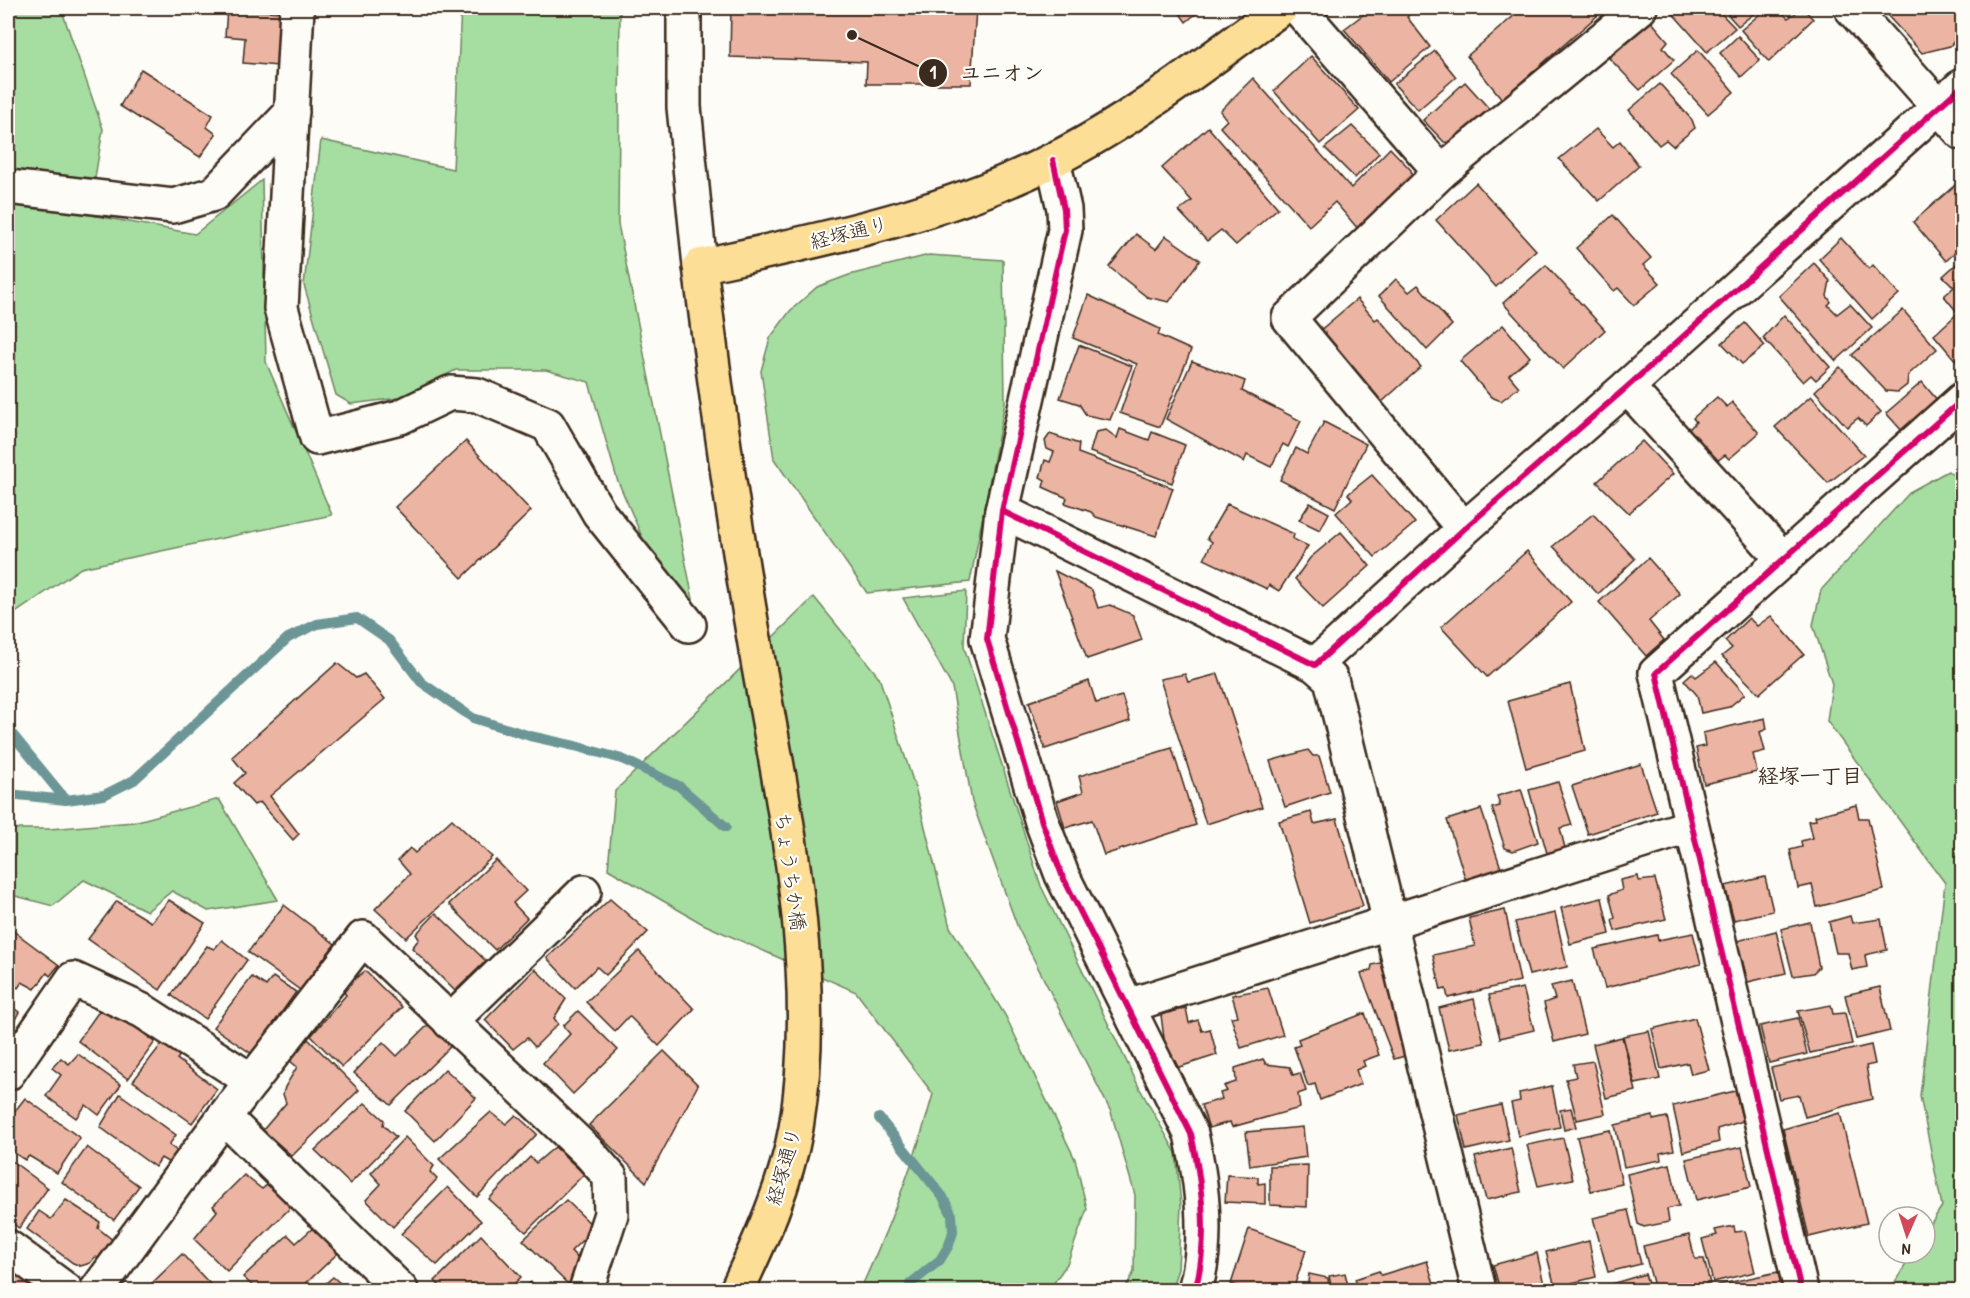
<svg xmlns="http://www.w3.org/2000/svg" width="1970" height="1298" font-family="'Patrick Hand','Klee One',sans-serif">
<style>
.green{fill:#a6dda1;stroke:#708460;stroke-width:1.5}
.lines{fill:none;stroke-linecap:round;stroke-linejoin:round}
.stream{stroke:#6c9596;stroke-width:10}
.building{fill:#ecb4a2;stroke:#3b2a1e;stroke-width:1.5}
.minor-casing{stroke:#3b2a1e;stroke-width:38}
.major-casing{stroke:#3b2a1e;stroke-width:38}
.minor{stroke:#fdfcf7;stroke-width:33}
.major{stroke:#fdde96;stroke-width:33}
.cycleway-casing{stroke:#fdfcf7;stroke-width:10}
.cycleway{stroke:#d6006c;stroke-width:6}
.labels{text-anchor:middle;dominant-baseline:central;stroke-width:4.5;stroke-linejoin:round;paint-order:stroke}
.street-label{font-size:20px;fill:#3b2a1e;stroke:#fdfcf7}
.neighbourhood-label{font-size:21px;font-weight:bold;fill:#3b2a1e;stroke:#fdfcf7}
.leader{fill:none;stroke:#3b2a1e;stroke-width:2}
.callout-dot{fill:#3b2a1e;stroke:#fdfcf7;stroke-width:2}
.mark-label{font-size:18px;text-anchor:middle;font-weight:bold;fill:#fff}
.callout-label{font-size:21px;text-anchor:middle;font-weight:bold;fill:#3b2a1e;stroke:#fdfcf7;stroke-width:4.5;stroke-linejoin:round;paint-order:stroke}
</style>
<rect width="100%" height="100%" fill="#fdfcf7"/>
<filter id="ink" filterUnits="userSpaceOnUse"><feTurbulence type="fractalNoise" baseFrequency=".0167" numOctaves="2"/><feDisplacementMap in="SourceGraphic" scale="12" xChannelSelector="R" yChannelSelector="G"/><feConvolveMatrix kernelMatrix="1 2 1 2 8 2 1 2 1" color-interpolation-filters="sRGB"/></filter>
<g filter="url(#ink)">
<g class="green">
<polygon points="8,8 61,8 103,129 95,178 33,179 8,171"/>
<polygon points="461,8 620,8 618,224 694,604 655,567 617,479 589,382 546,370 456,370 399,398 351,404 336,395 304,285 321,140 453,169"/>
<polygon points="262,180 266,362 332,515 81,568 8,618 8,200 195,234"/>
<polygon points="929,255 1003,260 1005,402 970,582 867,593 774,459 761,371 770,338 790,311 817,287 849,275"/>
<polygon points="1948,471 1962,482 1962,1290 1890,1290 1913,1253 1925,1253 1925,1233 1942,1206 1920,1096 1945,883 1827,721 1832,684 1813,625 1821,590 1911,491"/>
<polygon points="966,591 964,647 1041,886 1140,1089 1176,1153 1181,1205 1178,1269 1171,1290 1124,1290 1134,1272 1135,1195 1111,1112 1018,928 972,802 952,687 903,598"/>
<path d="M814 597 879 677 915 787 950 927 1005 1015 1075 1159 1087 1209 1067 1264 1049 1290H868L861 1288C890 1225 915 1161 933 1094L856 992 703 924 608 869 615 791Z"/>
<polygon points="219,799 278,900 208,911 172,891 147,911 84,880 53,906 8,894 8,829 49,829 134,822"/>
</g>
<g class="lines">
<g class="stream">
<polyline points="8,729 66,800"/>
<polyline points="8,794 66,800 104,795 134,780 288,638 317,624 357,618 389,640 421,682 473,718 530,736 575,746 622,759 679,786 726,827"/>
<polyline points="879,1118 943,1197 952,1215 953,1232 949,1245 940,1260 910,1284"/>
</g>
</g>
<g class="building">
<polygon points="731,8 976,8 971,84 866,84 867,62 730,57"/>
<polygon points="1176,8 1203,8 1186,22"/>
<polygon points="1372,8 1408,8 1412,12 1407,17 1430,47 1389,82 1344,29"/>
<polygon points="1523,8 1606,8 1502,99 1467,56"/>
<polygon points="1668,8 1716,8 1735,28 1707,52"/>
<polygon points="1722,8 1761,8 1738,26"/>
<polygon points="1767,8 1777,8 1788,18 1803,8 1813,19 1769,62 1741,30"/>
<polygon points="1892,8 1950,8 1962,22 1962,32 1950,46 1922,53 1886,14"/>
<polygon points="227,9 282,12 278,66 243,63 245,38 225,36"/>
<polygon points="1651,21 1668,41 1663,47 1674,60 1640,90 1609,58"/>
<polygon points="1738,36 1760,60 1741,77 1720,53"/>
<polygon points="1698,50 1734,92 1708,114 1671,74"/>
<polygon points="1435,51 1456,77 1418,110 1394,84"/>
<polygon points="1311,56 1359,110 1320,144 1274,91"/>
<polygon points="141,69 213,115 207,127 216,134 200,157 120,106"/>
<polygon points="1253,78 1351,188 1390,148 1411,170 1413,182 1359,230 1335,202 1309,226 1220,127 1227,120 1220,111"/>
<polygon points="1465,82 1493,113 1459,143 1444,142 1423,120"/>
<polygon points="1660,84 1692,120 1695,128 1673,146 1666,140 1659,145 1629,110"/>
<polygon points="1352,126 1379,153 1355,178 1325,148"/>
<polygon points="1208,127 1278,208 1236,245 1221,230 1207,241 1179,211 1192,201 1162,168"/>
<polygon points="1596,129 1613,147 1620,141 1639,166 1599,201 1559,159"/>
<polygon points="1962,179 1962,246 1946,261 1913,222"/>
<polygon points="1476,183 1536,250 1496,287 1436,220"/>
<polygon points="1613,215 1651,258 1643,265 1660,283 1634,305 1618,288 1614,291 1576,248"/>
<polygon points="1136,234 1156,249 1166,236 1200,260 1169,302 1147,297 1109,267"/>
<polygon points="1841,238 1869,269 1873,265 1899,294 1872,319 1819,259"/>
<polygon points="1961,260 1962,262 1962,368 1934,335 1958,313 1944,296 1954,287 1943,276"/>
<polygon points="1814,263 1830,281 1827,296 1831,302 1828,305 1837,314 1850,304 1872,328 1836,361 1779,296"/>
<polygon points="1546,265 1605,330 1563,369 1503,303"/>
<polygon points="1396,279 1409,292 1418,285 1452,325 1427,350 1379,296"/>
<polygon points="1088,295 1160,329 1158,335 1191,350 1160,427 1120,413 1137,364 1073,338"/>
<polygon points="1357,299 1375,320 1378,318 1421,367 1382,402 1318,332"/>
<polygon points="1903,310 1937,349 1908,375 1907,385 1898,392 1886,391 1852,355"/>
<polygon points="1784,315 1830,367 1816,380 1811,375 1803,382 1763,338"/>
<polygon points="1745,323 1765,346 1742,364 1722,343"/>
<polygon points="1503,325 1530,357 1509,375 1519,387 1501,401 1491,397 1460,361"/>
<polygon points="1079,345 1132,366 1110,420 1086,415 1079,404 1060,398"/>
<polygon points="1192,361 1245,381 1242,391 1301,421 1288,447 1283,444 1271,467 1247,455 1244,462 1166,419"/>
<polygon points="1840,367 1881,412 1866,426 1858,418 1847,427 1815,391"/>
<polygon points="1922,382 1938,401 1903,432 1886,413"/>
<polygon points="1811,396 1864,455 1828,483 1775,427"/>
<polygon points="1717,397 1727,407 1732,402 1759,433 1729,459 1725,455 1717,461 1689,429 1696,422 1693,418"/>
<polygon points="1324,422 1366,444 1335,508 1280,480 1296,448 1307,454"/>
<polygon points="1120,429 1149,440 1152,432 1185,445 1172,483 1090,452 1096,432 1106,430 1117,438"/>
<polygon points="1050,434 1079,444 1078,453 1173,488 1156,536 1096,517 1091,512 1065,503 1067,498 1043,487 1045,480 1040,477 1045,460 1050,462 1054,452 1047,449 1045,441"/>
<polygon points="466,441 531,511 462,578 395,507"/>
<polygon points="1642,441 1673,474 1629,513 1597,482"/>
<polygon points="1372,475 1415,523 1375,557 1336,513 1352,499 1348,494"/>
<polygon points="1310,503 1329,513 1320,530 1299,520"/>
<polygon points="1227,504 1294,534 1293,539 1308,546 1279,591 1269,585 1267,589 1204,559 1212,542 1207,538"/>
<polygon points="1593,514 1635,559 1598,594 1553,546"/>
<polygon points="1341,532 1370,566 1323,608 1295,579 1310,558"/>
<polygon points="1527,551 1571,602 1487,677 1441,627"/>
<polygon points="1648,558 1680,594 1649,621 1664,640 1646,656 1599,602"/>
<polygon points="1055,571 1092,590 1098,608 1110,605 1133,615 1142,640 1087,659"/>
<polygon points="1771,616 1804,654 1759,694 1722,656 1732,648 1725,641 1749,618 1757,626"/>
<polygon points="1716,662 1745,694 1729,707 1701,713 1697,695 1684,680 1692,673 1696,677"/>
<polygon points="337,663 356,678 364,674 385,699 270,796 299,834 293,840 260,802 254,805 234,783 245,773 232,757"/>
<polygon points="1185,674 1188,682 1218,674 1262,807 1206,824 1160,679"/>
<polygon points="1089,681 1096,703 1122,696 1130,721 1045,749 1029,702"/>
<polygon points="1570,684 1585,751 1526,768 1508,701"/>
<polygon points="1765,718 1767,729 1760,732 1765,751 1753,754 1757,772 1704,784 1696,748 1705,746 1703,733"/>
<polygon points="1172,748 1196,825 1104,855 1092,820 1065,828 1057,801 1083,792 1079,776"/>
<polygon points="1308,750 1313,756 1319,756 1330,792 1285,807 1270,761"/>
<polygon points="1641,764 1657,812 1588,834 1572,786"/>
<polygon points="1558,782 1572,825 1560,828 1565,848 1547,853 1529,790"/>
<polygon points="1521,789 1538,842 1513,851 1505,848 1492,808 1500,806 1497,796"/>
<polygon points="1856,805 1859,818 1868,818 1884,890 1817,907 1812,885 1798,888 1790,850 1802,847 1801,841 1812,838 1808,821 1816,820 1815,816"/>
<polygon points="1481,809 1502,871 1466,881 1447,820"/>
<polygon points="1311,812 1314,824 1337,819 1363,906 1310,923 1279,821"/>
<polygon points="452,819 492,857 406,938 375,909 410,874 398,860 410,848 415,853"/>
<polygon points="496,860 526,891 513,903 527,918 495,950 449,904"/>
<polygon points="1638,876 1639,881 1655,879 1666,919 1615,931 1612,920 1615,918 1609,895 1622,890 1620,880"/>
<polygon points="1765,877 1773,911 1734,920 1725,886"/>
<polygon points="1602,898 1610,934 1570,944 1561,908"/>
<polygon points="610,899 648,932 606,975 597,967 575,988 547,958"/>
<polygon points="169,900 205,923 160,990 88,939 117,901 151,922"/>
<polygon points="284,905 335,944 300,990 248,952"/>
<polygon points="1505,910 1520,981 1448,998 1446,989 1441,990 1433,955 1475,946 1469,918"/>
<polygon points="436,913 486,961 455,991 412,948 419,939 416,934"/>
<polygon points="1555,913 1567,967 1529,975 1515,922"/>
<polygon points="1850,916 1852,923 1881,919 1887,950 1865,955 1867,967 1852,970 1848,953 1836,953 1829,922"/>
<polygon points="1810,922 1819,967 1813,973 1793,976 1781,929"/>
<polygon points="8,927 59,965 50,976 47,973 35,989 22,982 18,988 8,980"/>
<polygon points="1776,931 1786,973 1748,982 1737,941"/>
<polygon points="1693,933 1701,964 1605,988 1594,949 1657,935 1658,940"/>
<polygon points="222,940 247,960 205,1019 171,995 207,946 214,949"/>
<polygon points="639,951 694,1009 659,1046 629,1016 615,1031 586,1002"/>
<polygon points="1384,962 1405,1056 1394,1059 1361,974 1371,970 1372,965"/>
<polygon points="535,969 566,999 554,1018 558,1024 535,1047 527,1038 513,1049 485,1020"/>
<polygon points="365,971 402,1007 342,1067 311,1036 346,995 342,989"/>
<polygon points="252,977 266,986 273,977 296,992 252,1054 213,1027"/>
<polygon points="1572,981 1585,1034 1554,1042 1544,1003 1555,999 1551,986"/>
<polygon points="1880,987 1890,1031 1856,1039 1845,995"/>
<polygon points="1268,988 1283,1035 1241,1048 1231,1017 1238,1016 1232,995"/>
<polygon points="1523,988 1534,1030 1500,1038 1489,995"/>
<polygon points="1474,999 1484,1043 1449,1050 1439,1008"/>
<polygon points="8,1004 19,1012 9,1031 17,1036 8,1048"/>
<polygon points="104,1004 155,1042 128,1079 78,1041"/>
<polygon points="1831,1005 1833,1014 1845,1013 1852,1044 1810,1053 1798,1011"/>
<polygon points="1186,1008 1189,1023 1198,1020 1202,1031 1210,1029 1217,1055 1176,1068 1165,1046 1161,1015"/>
<polygon points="578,1011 618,1050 573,1094 543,1063 570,1034 563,1026"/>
<polygon points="1365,1013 1379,1055 1363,1061 1365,1066 1356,1070 1361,1084 1320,1100 1315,1084 1308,1086 1294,1047 1300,1045 1298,1039"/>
<polygon points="1695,1018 1709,1070 1691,1074 1688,1063 1661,1069 1652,1029"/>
<polygon points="1798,1018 1807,1054 1769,1063 1760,1026"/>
<polygon points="431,1022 454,1043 391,1105 354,1073 383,1042 397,1056"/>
<polygon points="1649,1031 1660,1079 1635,1084 1623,1036"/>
<polygon points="1622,1037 1636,1091 1606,1098 1593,1044"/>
<polygon points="308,1039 359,1090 292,1156 263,1130 286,1103 283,1094 285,1087 297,1067 289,1060"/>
<polygon points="164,1041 182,1053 177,1059 217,1089 192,1123 133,1081"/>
<polygon points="1871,1045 1875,1064 1866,1066 1872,1099 1805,1117 1799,1095 1779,1099 1771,1068"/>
<polygon points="664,1051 698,1085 646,1182 589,1125"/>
<polygon points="78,1054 121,1085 99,1115 86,1105 76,1118 46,1096 61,1075 52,1068 61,1058 69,1064"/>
<polygon points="1263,1059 1266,1064 1290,1067 1293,1075 1300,1073 1306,1091 1298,1094 1300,1108 1232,1127 1230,1122 1209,1128 1201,1105 1222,1099 1220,1093 1227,1091 1224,1086 1236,1082 1235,1068"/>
<polygon points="1593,1061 1605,1114 1577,1120 1566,1079 1576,1077 1573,1064"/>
<polygon points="445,1069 476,1098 435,1141 405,1111"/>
<polygon points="1552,1086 1560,1127 1518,1136 1511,1103 1520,1101 1519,1093"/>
<polygon points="1735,1091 1743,1121 1717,1129 1719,1142 1683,1152 1673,1106"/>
<polygon points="120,1094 176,1135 169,1145 180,1153 171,1164 161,1158 155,1167 100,1127"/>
<polygon points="25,1098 80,1138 57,1173 29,1156 25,1160 8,1149 8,1120"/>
<polygon points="365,1103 384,1120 383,1125 396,1137 350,1184 315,1150"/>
<polygon points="1501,1105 1509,1140 1466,1150 1458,1115"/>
<polygon points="1571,1108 1576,1127 1564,1130 1560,1110"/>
<polygon points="491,1112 506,1124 516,1115 537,1134 477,1197 439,1159"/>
<polygon points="1840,1113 1867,1223 1809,1237 1783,1129"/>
<polygon points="1653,1116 1653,1120 1667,1117 1674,1150 1660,1153 1661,1160 1624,1167 1615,1125"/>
<polygon points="1303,1127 1306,1157 1250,1166 1246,1132"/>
<polygon points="1610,1130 1622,1184 1591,1191 1577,1137"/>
<polygon points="405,1137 434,1166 430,1172 437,1179 393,1227 366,1200 381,1184 371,1173"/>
<polygon points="1563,1138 1573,1179 1538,1186 1527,1145"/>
<polygon points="87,1147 139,1186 114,1220 62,1182"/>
<polygon points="555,1147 584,1174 526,1232 489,1199 530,1157 536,1163"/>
<polygon points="1742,1147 1751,1187 1696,1200 1686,1159"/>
<polygon points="1511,1148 1521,1192 1486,1200 1475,1157"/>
<polygon points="8,1158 48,1188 19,1228 8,1220"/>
<polygon points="1670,1164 1679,1206 1667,1209 1669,1222 1644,1227 1638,1224 1627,1174"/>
<polygon points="1308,1165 1307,1207 1270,1205 1270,1166"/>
<polygon points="244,1175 262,1189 268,1184 291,1207 227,1271 194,1239 217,1211 213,1206"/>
<polygon points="1227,1175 1258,1177 1258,1184 1265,1183 1265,1204 1225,1202"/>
<polygon points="448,1187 481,1221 437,1265 401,1234"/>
<polygon points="66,1200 100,1222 98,1228 115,1242 103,1259 95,1257 90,1263 81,1266 73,1263 27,1229 39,1211 51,1219"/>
<polygon points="566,1200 595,1228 571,1251 584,1265 574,1290 523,1240"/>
<polygon points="1628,1210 1641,1264 1608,1272 1593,1218"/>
<polygon points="1734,1226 1735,1232 1745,1231 1755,1272 1713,1282 1702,1239 1717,1235 1715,1230"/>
<polygon points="314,1227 338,1253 299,1290 257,1290 243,1277 288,1235 296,1243"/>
<polygon points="1249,1229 1306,1250 1293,1290 1250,1290 1231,1284"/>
<polygon points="481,1235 521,1277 508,1290 436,1290 439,1285 435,1281"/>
<polygon points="1689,1235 1695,1259 1704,1259 1710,1284 1685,1290 1655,1290 1643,1246"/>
<polygon points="1589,1241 1596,1277 1555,1287 1546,1252"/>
<polygon points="1537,1253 1545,1289 1500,1290 1493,1265"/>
<polygon points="182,1254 211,1285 206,1290 145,1290"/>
<polygon points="1427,1261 1436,1290 1358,1290 1355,1279 1379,1271 1381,1275"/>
<polygon points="13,1272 38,1290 8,1290 8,1279"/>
<polygon points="1778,1272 1782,1290 1718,1290 1717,1285"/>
<polygon points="1345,1273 1349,1290 1332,1290 1329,1276"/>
<polygon points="1309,1274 1328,1278 1329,1290 1307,1290"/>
<polygon points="1645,1274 1650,1290 1602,1290 1601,1287"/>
<polygon points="333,1277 348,1290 318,1290"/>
<polygon points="531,1282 540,1290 523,1290"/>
<polygon points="551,1282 560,1290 542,1290"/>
</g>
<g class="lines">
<g class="minor-casing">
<g id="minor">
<polyline points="297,8 281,308 317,438 400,417 450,393 477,395 548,425 599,513 689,625"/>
<polyline points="684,8 684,107 700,266"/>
<polyline points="1298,8 1441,172"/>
<polyline points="1851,8 1962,133"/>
<path d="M1053 160 1064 209 1065 230 1002 511 987 639 1042 822 1062 875 1191 1134C1202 1182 1209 1242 1195 1290"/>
<polyline points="8,187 173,206 214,194 292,112"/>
<polyline points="1627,387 1784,560"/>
<polyline points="1002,511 1315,665 1464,529 1627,387 1962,86"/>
<polyline points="1464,529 1289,318 1441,172 1640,8"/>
<polyline points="1315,665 1331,679 1479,1290"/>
<polyline points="1128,1006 1691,826"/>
<polyline points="450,1022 584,892"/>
<polyline points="8,1073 73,979 143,1011 252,1081"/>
<polyline points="224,1117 401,1290"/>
<polyline points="8,1247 66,1290"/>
<polyline points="97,1290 224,1117 363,938 590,1154 610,1177 611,1214 586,1290"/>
<polyline points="1801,1290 1656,673 1962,400"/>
</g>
</g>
<g class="major-casing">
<path id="major" d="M737 1290C761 1239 786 1185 796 1128 822 972 783 804 756 650 734 523 716 395 700 266 820 240 944 216 1055 159 1136 118 1208 61 1281 8"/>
</g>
<use href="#minor" class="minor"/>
<use href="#major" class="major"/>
<g class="cycleway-casing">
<g id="cycleway">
<path d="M1053 160 1064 209 1065 230 1002 511 987 639 1042 822 1062 875 1191 1134C1202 1182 1209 1242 1195 1290"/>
<polyline points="1002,511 1315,665 1464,529 1627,387 1962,86"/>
<polyline points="1801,1290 1656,673 1962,400"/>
</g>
</g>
<use href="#cycleway" class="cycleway"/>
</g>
</g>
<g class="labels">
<g class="street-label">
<text transform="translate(849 232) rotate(-14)">経塚通り</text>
<text transform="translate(791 871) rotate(82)">ちょうちか橋</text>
<text transform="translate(783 1166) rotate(-74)">経塚通り</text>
</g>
<g class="neighbourhood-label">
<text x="1810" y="775">経塚一丁目</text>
</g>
</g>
<path class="leader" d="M852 35L933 73"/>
<g class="callout-dot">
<circle cx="852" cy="35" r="6"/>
<circle cx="933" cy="73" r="15"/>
</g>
<g class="mark-label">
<text x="933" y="79">1</text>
</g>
<g class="callout-label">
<text x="1002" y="80">ユニオン</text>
</g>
<rect width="1970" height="1298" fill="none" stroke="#fdfcf7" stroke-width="30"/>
<rect x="15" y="15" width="1940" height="1268" fill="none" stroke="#3b2a1e" stroke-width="2" filter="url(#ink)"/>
<g transform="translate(1907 1235) rotate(183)"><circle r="28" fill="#fdfcf7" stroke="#afa8a0" stroke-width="1.5"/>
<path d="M0-4.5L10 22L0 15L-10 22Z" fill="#d1495b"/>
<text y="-9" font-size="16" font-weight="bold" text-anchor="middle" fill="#3b2a1e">N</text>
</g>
</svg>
